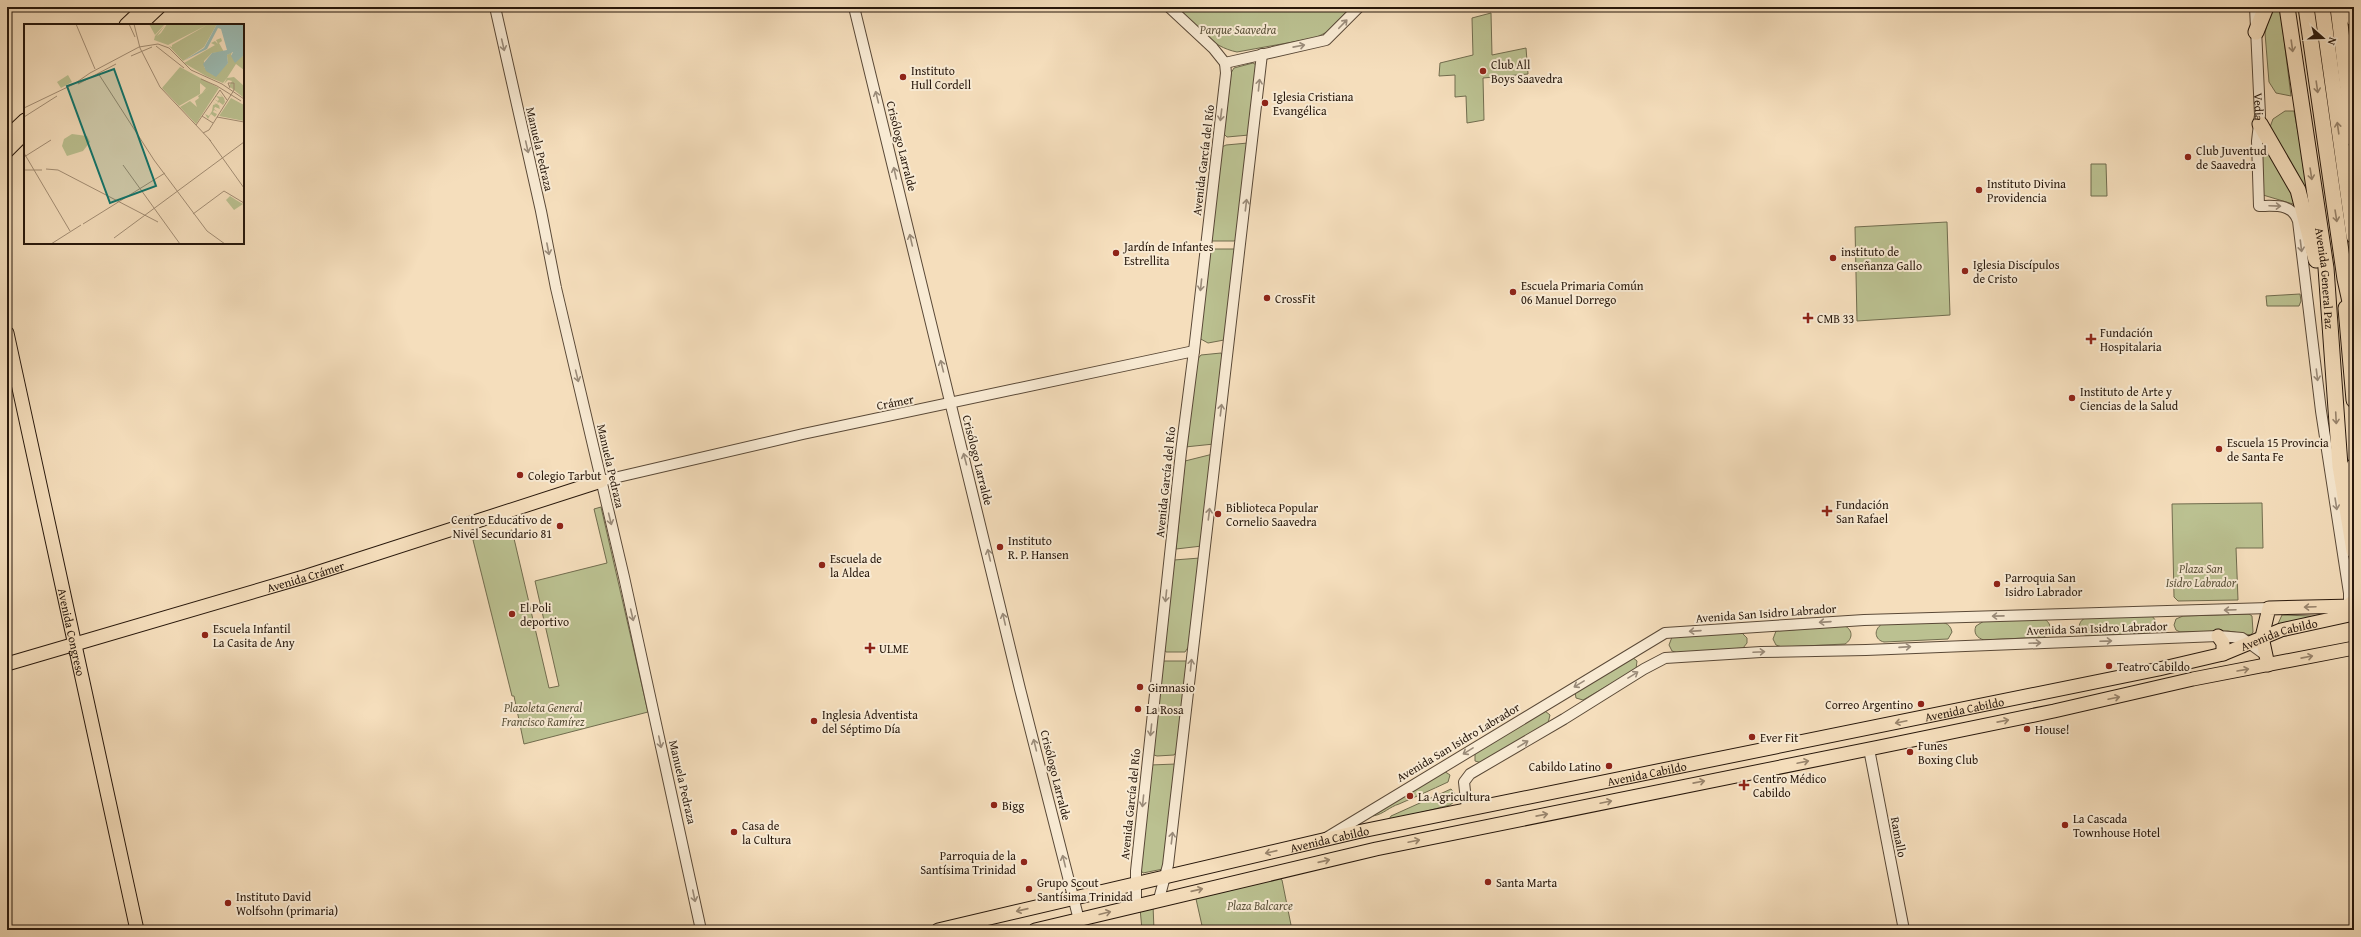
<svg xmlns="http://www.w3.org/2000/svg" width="2361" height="937" font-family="'Gentium Book Plus',serif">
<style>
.green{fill:#bbc191;stroke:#716c4e}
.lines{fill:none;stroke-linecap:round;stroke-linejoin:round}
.minor-casing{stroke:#5a4937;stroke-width:12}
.major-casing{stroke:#27170b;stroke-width:15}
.highway-casing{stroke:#27170b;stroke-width:17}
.minor{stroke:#f8ead3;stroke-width:10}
.major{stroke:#f5debc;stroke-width:13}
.highway{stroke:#f5debc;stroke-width:15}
.oneway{stroke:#9a8b79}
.oneway2{stroke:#98846c}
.poi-dot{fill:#8f2418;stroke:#f8ead3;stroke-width:1.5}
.labels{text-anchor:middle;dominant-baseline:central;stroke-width:4;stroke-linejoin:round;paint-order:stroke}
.park-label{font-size:12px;font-style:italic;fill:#5b523a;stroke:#f8ead3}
.poi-label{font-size:12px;fill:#27170b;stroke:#f8ead3;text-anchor:start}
.street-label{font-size:12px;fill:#27170b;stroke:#f8ead3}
.inset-road{fill:none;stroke:#a38e75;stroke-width:1}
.view{fill:#0f766e;fill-opacity:0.15;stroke:#0f766e;stroke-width:2}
.inset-edge{fill:none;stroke:#27170b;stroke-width:2}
</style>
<rect width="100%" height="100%" fill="#f5debc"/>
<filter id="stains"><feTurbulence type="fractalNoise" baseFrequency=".005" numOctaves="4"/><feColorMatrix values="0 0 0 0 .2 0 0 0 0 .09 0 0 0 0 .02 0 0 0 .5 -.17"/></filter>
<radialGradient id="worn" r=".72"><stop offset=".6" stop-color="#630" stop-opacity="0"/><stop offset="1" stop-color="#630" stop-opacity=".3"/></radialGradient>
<g class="green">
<path d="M1177 7H1351L1327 32 1315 38 1237 52C1211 47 1194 25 1177 7Z"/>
<polygon points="2271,7 2280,7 2291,96 2276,93 2269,82 2265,33"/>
<polygon points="1491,13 1492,55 1526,48 1528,74 1483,78 1484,120 1467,123 1466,96 1455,97 1455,75 1439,76 1440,63 1473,55 1472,18"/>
<polygon points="1253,63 1258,66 1249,135 1227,137 1224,134 1231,73 1234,68"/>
<polygon points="2285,111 2294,111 2320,250 2270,127 2273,119"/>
<polygon points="1248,143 1237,239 1234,241 1211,241 1222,147 1226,145"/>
<polygon points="2264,143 2277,160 2302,214 2293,204 2263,195 2262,146"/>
<polygon points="2091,164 2106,164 2107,196 2091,196"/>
<polygon points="1947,222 1950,315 1857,321 1855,227"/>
<polygon points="1213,249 1236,249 1224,340 1208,343 1199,338 1210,251"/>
<polygon points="2300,294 2301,301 2299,306 2267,306 2266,296"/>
<polygon points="1221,353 1223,357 1214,444 1185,447 1196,361 1201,355"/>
<polygon points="1213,454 1202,546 1176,549 1185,461"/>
<polygon points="2262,503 2263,548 2236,548 2238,600 2178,601 2174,597 2172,504"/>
<polygon points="601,507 648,712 524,744 514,696 512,696 473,540 512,530 549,688 559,686 535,581 607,563 594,509"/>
<polygon points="1200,558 1189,646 1185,652 1166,652 1164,649 1174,560"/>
<polygon points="2346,611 2277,626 2282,615 2312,616"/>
<polygon points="2249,614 2252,616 2253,632 2251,635 2228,631 2180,632 2176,630 2174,625 2176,619 2183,616"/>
<path d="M2152 616 2156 621V627L2149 633 2088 636C2078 634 2076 623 2085 618Z"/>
<path d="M2044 619C2052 623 2052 632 2044 637L1984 640C1977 638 1973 633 1976 626L1984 621Z"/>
<path d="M1934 621C1942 622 1950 622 1952 632L1948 639 1884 642C1875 640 1873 630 1882 624Z"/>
<path d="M1845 626C1853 630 1853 639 1845 644L1782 647 1776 645 1773 639 1776 631Z"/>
<polygon points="1741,632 1747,638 1747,643 1743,648 1678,653 1672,651 1669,645 1672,637"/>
<polygon points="1632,657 1637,661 1636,669 1583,700 1576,698 1575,692"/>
<polygon points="1162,661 1187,661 1178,750 1174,755 1157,756 1151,754"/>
<polygon points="1545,711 1550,715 1548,723 1482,763 1475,761 1475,753"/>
<polygon points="1176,764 1163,869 1143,873 1140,869 1150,765"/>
<path d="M1444 771 1450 775 1448 782C1431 790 1415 797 1399 804 1389 807 1384 814 1373 816L1372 813Z"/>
<polygon points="1451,789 1456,795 1454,802 1450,805 1388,821 1391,816"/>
<polygon points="1278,877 1282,880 1292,930 1203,930 1196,899 1198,893"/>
<polygon points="1153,905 1154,930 1142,930 1140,908"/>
</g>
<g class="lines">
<g class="minor-casing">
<g id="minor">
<polyline points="495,7 541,211 556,288 624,577 701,930"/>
<polyline points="854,7 1020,689 1079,920"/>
<polyline points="1169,7 1213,48 1225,63"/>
<path id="s1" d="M2255 7 2260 115 2257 141 2259 206C2275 206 2292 203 2298 221L2321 411 2349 593V606"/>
<polyline points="1225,63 1326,40 1359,7"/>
<polyline points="601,481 803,434 1194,351"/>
<polyline points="1869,749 1904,930"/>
<polyline points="1467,809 1464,782 1470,774 1564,719 1644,669 1665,658 1761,652 1866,650 2218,636 2242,638 2264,654"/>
<polyline points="1326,838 1665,633 1864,620 2269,608"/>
<polyline points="1159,899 1168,865 1262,54"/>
<polyline points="1136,905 1136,871 1181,452 1194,351 1226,73 1225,63"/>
</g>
</g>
<g class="major-casing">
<g id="major">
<polyline points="126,25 145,7"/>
<polyline points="140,25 159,7"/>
<polyline points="7,137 25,120"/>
<polyline points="7,151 25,133"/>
<path id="s2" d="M7 333 137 930"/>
<polyline points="2218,636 2223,643 2223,654"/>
<path id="s3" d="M7 664 307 576 601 481"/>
<polyline points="2268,665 2262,637 2269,608 2354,606"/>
<path id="s4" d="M938 930 1357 832 2159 669 2223 654 2281 630 2354 614"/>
<polyline points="1035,930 1376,849 1879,747 2054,711 2193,679 2354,648"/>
</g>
</g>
<g class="highway-casing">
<g id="highway">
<path id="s5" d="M2287 7 2326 268 2340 466 2354 551"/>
<polyline points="2306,7 2345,279 2354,320"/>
<polyline points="2322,7 2354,236"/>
<polyline points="2338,7 2354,139"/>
<polyline points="2352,7 2354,19"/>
<polyline points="2256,32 2266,7"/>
<polyline points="2260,124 2298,190 2316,260"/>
<polyline points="2346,308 2354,400"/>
<polyline points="2354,466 2352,477 2354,496"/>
<polyline points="2349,606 2354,602"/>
</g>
</g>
<use href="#minor" class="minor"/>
<use href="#major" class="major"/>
<use href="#highway" class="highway"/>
</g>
<defs><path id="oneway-shaft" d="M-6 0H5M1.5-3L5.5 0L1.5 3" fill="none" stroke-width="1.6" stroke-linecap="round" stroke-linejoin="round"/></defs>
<g class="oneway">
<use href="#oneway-shaft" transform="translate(1343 24) rotate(-46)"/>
<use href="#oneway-shaft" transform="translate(503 45) rotate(77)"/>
<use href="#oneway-shaft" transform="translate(1299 46) rotate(-11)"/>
<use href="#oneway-shaft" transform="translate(1259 85) rotate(-84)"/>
<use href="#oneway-shaft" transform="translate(877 97) rotate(-104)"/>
<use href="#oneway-shaft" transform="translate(1221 115) rotate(97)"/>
<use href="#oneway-shaft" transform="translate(527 147) rotate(77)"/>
<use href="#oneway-shaft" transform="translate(895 173) rotate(-103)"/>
<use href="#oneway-shaft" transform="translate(1246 205) rotate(-83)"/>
<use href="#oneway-shaft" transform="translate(2275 206) rotate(2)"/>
<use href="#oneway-shaft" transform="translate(911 240) rotate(-103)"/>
<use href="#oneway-shaft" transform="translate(2301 246) rotate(83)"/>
<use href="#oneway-shaft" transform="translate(548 249) rotate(79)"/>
<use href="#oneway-shaft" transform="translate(1201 285) rotate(96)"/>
<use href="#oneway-shaft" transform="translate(942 366) rotate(-104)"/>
<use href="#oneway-shaft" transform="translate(2317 375) rotate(83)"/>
<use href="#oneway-shaft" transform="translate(577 376) rotate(76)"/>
<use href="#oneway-shaft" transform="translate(1221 410) rotate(-83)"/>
<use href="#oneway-shaft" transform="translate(965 459) rotate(-105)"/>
<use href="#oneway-shaft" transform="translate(2336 504) rotate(81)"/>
<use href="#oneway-shaft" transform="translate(1209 514) rotate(-83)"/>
<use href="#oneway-shaft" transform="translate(610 519) rotate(76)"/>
<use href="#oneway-shaft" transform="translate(989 555) rotate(-103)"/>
<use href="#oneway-shaft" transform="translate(1166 596) rotate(96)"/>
<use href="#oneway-shaft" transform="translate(2230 610) rotate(178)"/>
<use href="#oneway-shaft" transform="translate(632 615) rotate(77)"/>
<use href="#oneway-shaft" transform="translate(1998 616) rotate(179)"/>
<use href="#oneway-shaft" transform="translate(1004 619) rotate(-103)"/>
<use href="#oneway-shaft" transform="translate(1825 622) rotate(176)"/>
<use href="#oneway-shaft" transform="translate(1695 631) rotate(176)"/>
<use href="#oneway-shaft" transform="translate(2106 641) rotate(-2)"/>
<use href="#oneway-shaft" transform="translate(2035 643) rotate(-2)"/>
<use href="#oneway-shaft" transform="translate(1905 647) rotate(-4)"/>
<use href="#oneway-shaft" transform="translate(1759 652) rotate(-3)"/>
<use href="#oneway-shaft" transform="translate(1191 665) rotate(-84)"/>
<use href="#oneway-shaft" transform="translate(1633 675) rotate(-32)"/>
<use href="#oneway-shaft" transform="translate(1579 684) rotate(149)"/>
<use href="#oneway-shaft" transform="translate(1151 730) rotate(96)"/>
<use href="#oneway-shaft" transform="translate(660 742) rotate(78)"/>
<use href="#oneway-shaft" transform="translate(1523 744) rotate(-31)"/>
<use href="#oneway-shaft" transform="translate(1035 745) rotate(-104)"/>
<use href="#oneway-shaft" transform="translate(1468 751) rotate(148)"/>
<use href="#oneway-shaft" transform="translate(1143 801) rotate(96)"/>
<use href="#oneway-shaft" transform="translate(1172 838) rotate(-83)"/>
<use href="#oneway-shaft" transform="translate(1064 861) rotate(-104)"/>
<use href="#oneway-shaft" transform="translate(694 896) rotate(78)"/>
</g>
<g class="oneway2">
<use href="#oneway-shaft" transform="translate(2292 46) rotate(82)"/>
<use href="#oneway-shaft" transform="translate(2317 87) rotate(82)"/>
<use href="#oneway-shaft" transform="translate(2338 128) rotate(-98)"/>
<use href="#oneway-shaft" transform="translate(2311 174) rotate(81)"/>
<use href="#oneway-shaft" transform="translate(2336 216) rotate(81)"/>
<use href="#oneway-shaft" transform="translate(2336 418) rotate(87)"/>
<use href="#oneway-shaft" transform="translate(2310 607) rotate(178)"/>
<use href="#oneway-shaft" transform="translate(2307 657) rotate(-11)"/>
<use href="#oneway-shaft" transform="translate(2243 670) rotate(-10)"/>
<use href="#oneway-shaft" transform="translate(2114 698) rotate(-12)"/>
<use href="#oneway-shaft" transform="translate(2003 721) rotate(-11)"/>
<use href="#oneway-shaft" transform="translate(1901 722) rotate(168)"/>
<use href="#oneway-shaft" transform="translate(1803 762) rotate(-12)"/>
<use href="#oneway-shaft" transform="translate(1699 782) rotate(-11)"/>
<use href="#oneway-shaft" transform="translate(1606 802) rotate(-12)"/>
<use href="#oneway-shaft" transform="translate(1542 815) rotate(-11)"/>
<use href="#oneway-shaft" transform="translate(1414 841) rotate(-12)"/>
<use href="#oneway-shaft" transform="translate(1271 852) rotate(167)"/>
<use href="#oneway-shaft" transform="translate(1324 861) rotate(-13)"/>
<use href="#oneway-shaft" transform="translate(1197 890) rotate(-13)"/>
<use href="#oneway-shaft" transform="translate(1022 910) rotate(167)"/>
<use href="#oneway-shaft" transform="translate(1105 913) rotate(-14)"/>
</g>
<g class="poi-dot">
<circle cx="1483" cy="71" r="4"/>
<circle cx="903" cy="77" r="4"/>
<circle cx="1265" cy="103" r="4"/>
<circle cx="2188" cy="157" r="4"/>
<circle cx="1979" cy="190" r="4"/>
<circle cx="1116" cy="253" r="4"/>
<circle cx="1833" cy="258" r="4"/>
<circle cx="1965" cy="271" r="4"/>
<circle cx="1513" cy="292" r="4"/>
<circle cx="1267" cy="298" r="4"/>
<path d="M1806 312h4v4h4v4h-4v4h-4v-4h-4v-4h4z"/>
<path d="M2089 333h4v4h4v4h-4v4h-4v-4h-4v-4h4z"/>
<circle cx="2072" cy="398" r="4"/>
<circle cx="2219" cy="449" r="4"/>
<circle cx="520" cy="475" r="4"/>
<path d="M1825 505h4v4h4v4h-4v4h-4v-4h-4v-4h4z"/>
<circle cx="1218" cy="514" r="4"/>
<circle cx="560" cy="526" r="4"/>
<circle cx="1000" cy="547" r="4"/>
<circle cx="822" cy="565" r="4"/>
<circle cx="1997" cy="584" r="4"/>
<circle cx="512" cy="614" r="4"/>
<circle cx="205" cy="635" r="4"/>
<path d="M868 642h4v4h4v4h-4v4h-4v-4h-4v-4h4z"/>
<circle cx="2109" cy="666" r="4"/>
<circle cx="1140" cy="687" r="4"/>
<circle cx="1921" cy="704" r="4"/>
<circle cx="1138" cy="709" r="4"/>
<circle cx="814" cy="721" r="4"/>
<circle cx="2027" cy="729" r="4"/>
<circle cx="1752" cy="737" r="4"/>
<circle cx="1910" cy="752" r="4"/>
<circle cx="1609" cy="766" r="4"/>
<path d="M1742 779h4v4h4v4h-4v4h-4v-4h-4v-4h4z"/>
<circle cx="1410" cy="796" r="4"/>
<circle cx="994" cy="805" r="4"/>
<circle cx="2065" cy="825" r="4"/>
<circle cx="734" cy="832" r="4"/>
<circle cx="1024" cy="862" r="4"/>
<circle cx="1488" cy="882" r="4"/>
<circle cx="1029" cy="889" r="4"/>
<circle cx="228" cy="903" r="4"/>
</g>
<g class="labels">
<g class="park-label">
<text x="1238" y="29">Parque Saavedra</text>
<text x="2201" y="568">Plaza San<tspan x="2201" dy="14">Isidro Labrador</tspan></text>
<text x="543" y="707">Plazoleta General<tspan x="543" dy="14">Francisco Ramírez</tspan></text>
<text x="1260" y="905">Plaza Balcarce</text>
</g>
<g class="poi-label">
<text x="1491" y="64">Club All<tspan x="1491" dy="14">Boys Saavedra</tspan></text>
<text x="911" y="70">Instituto<tspan x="911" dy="14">Hull Cordell</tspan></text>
<text x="1273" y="96">Iglesia Cristiana<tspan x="1273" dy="14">Evangélica</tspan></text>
<text x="2196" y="150">Club Juventud<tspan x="2196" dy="14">de Saavedra</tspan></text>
<text x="1987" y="183">Instituto Divina<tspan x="1987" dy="14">Providencia</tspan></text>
<text x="1124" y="246">Jardín de Infantes<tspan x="1124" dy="14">Estrellita</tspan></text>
<text x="1841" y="251">instituto de<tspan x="1841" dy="14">enseñanza Gallo</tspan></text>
<text x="1973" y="264">Iglesia Discípulos<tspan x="1973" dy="14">de Cristo</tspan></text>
<text x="1521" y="285">Escuela Primaria Común<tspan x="1521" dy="14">06 Manuel Dorrego</tspan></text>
<text x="1275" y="298">CrossFit</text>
<text x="1817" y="318">CMB 33</text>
<text x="2100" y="332">Fundación<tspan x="2100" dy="14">Hospitalaria</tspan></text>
<text x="2080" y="391">Instituto de Arte y<tspan x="2080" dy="14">Ciencias de la Salud</tspan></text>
<text x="2227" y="442">Escuela 15 Provincia<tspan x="2227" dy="14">de Santa Fe</tspan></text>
<text x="528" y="475">Colegio Tarbut</text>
<text x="1836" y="504">Fundación<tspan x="1836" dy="14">San Rafael</tspan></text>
<text x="1226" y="507">Biblioteca Popular<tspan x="1226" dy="14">Cornelio Saavedra</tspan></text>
<text x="552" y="519" text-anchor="end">Centro Educativo de<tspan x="552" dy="14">Nivel Secundario 81</tspan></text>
<text x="1008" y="540">Instituto<tspan x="1008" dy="14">R. P. Hansen</tspan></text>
<text x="830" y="558">Escuela de<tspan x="830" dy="14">la Aldea</tspan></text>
<text x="2005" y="577">Parroquia San<tspan x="2005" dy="14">Isidro Labrador</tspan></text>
<text x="520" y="607">El Poli<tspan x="520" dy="14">deportivo</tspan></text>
<text x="213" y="628">Escuela Infantil<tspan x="213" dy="14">La Casita de Any</tspan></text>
<text x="879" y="648">ULME</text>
<text x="2117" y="666">Teatro Cabildo</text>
<text x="1148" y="687">Gimnasio</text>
<text x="1913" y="704" text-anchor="end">Correo Argentino</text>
<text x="1146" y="709">La Rosa</text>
<text x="822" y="714">Inglesia Adventista<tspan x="822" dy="14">del Séptimo Día</tspan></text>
<text x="2035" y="729">House!</text>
<text x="1760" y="737">Ever Fit</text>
<text x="1918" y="745">Funes<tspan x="1918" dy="14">Boxing Club</tspan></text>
<text x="1601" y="766" text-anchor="end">Cabildo Latino</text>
<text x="1753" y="778">Centro Médico<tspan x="1753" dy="14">Cabildo</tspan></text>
<text x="1418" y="796">La Agricultura</text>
<text x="1002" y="805">Bigg</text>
<text x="2073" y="818">La Cascada<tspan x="2073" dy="14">Townhouse Hotel</tspan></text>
<text x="742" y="825">Casa de<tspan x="742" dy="14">la Cultura</tspan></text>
<text x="1016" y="855" text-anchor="end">Parroquia de la<tspan x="1016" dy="14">Santísima Trinidad</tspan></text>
<text x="1037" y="882">Grupo Scout<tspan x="1037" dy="14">Santísima Trinidad</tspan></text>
<text x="1496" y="882">Santa Marta</text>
<text x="236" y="896">Instituto David<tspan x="236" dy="14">Wolfsohn (primaria)</tspan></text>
</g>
<g class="street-label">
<text stroke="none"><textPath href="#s1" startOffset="100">Vedia</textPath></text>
<text transform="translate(902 146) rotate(76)">Crisólogo Larralde</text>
<text transform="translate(540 149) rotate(77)">Manuela Pedraza</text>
<text transform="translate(1203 160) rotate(-83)">Avenida García del Río</text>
<text stroke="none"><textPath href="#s5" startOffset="274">Avenida General Paz</textPath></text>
<text transform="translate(895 402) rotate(-11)">Crámer</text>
<text transform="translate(978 460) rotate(76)">Crisólogo Larralde</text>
<text transform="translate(611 466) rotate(77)">Manuela Pedraza</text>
<text transform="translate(1165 482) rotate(-84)">Avenida García del Río</text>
<text stroke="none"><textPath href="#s3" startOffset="311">Avenida Crámer</textPath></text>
<text transform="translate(1766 613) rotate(-4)">Avenida San Isidro Labrador</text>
<text transform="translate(2097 628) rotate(-2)">Avenida San Isidro Labrador</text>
<text stroke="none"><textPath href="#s2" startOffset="306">Avenida Congreso</textPath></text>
<text stroke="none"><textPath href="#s4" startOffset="1374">Avenida Cabildo</textPath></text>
<text stroke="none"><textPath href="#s4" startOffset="1050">Avenida Cabildo</textPath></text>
<text transform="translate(1458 742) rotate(-31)">Avenida San Isidro Labrador</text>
<text stroke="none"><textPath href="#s4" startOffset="726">Avenida Cabildo</textPath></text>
<text transform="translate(1056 775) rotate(76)">Crisólogo Larralde</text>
<text transform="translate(683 782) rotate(77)">Manuela Pedraza</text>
<text transform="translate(1130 804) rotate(-84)">Avenida García del Río</text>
<text transform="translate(1899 837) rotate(79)">Ramallo</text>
<text stroke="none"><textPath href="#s4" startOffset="402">Avenida Cabildo</textPath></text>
</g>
</g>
<g transform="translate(24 24)">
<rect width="220" height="220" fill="#f5debc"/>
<path d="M125 0H141L131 11ZM142 0 133 12 137 9 143 0H193L180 23 159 37 145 22 148 23V21L183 1 144 21 130 16 131 12ZM197 14 198 17 195 19 200 28 188 29 180 37V43L189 51 204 39 203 31 208 28 207 31 213 36 220 31V46L212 40 203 54 210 53 220 62V74L205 62 208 57 204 56 200 60 203 54 199 59 182 52 160 39 191 21 187 19 191 17 194 20 192 16ZM156 43 195 64 172 100 156 83 166 77 173 83 171 77 175 74 174 72 187 63 178 69 182 64 176 59V70L155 82 138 64ZM44 51 48 58 37 64 33 58ZM195 69 200 74 201 78 199 81 195 78 193 80 197 83 195 82 196 85 191 83 190 85 194 88 190 86 189 88 193 90 191 93 187 90 185 93 189 96 185 93 184 95 181 90 185 92 188 87 184 85 188 87 189 81 192 80 189 78 193 80 194 78 190 75 194 77 195 75 192 72 198 73ZM207 74 220 81V97L195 92ZM48 110 63 112 66 118 59 127 43 132 38 122 40 115ZM206 172 212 176 219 180 210 186 202 176Z" fill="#bbc191"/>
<path d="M193 0H220V31L211 39 207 32 209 28 203 31 204 39 192 53 182 47 179 40 188 29 203 26 197 5 194 4 183 25 159 37 180 24Z" fill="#9cbcb4"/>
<path class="inset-road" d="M52 0 71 45M105 0 111 13M110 0 116 24 136 63 187 117M132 22 160 44M107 32 128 23M74 49 130 136 183 207 201 220M177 55 193 62 217 77M54 60 92 40M0 84 50 60 66 49 115 23 134 20 145 24 167 46 198 60 220 75M178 92 189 99M0 93 33 72M193 93 220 98M172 101 196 66 203 76M179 109 185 106 210 66V59H204L206 64M185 115 220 164M0 129 46 207M0 133 27 116M99 141 156 220M22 145 34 146 134 198M0 146H18M169 190 200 167 220 179M59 200 141 149M90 214 220 118M27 220 57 201"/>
<path class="view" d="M90 45 132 162 86 179 43 62Z"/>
<rect width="220" height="220" class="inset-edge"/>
</g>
<rect width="2361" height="937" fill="none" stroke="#f5debc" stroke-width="24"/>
<rect x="8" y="8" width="2345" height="921" fill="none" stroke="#27170b" stroke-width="2"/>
<rect x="12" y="12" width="2337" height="913" fill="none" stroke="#27170b"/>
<g transform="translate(2323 38) rotate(110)" stroke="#f8ead3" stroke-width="3" paint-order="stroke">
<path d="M0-3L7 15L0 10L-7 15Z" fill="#27170b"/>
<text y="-6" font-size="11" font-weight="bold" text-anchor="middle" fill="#27170b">N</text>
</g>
<rect width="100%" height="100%" filter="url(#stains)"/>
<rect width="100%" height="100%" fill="url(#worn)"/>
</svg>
